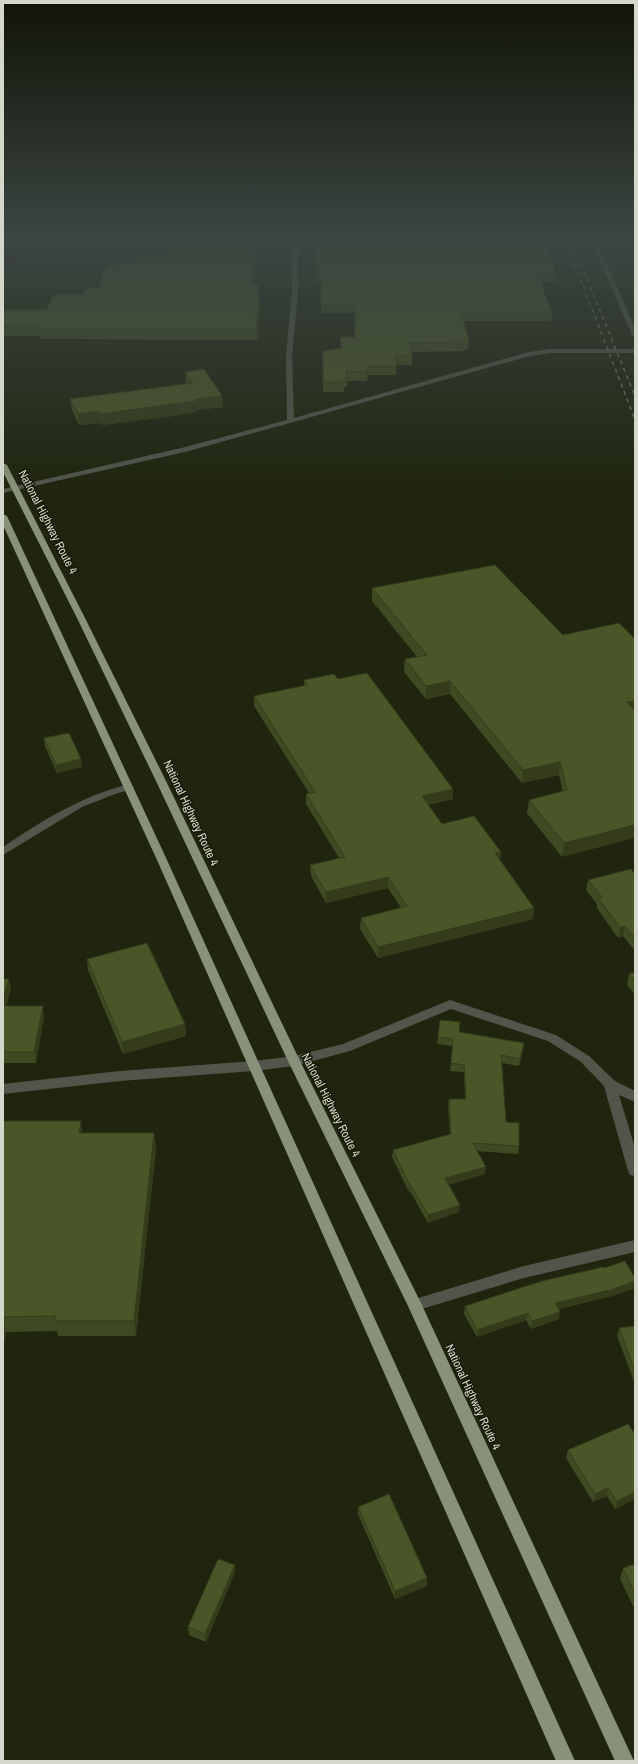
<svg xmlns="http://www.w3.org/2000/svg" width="638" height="1764" font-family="'Archivo Narrow',sans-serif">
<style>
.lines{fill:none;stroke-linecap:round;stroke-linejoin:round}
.river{fill:#1c001b;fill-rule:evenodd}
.minor{fill:#51554a;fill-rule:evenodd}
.tertiary{fill:#51554a;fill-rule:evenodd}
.trunk{fill:#8a917a;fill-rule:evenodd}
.rail-far1{stroke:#707663;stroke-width:1.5;stroke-dasharray:4 4;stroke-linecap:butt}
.rail{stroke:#707663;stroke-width:2;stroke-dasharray:5 5;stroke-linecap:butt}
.wall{fill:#404a22}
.shaded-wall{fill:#343c1b}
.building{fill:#4a5627;stroke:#343c1b}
.labels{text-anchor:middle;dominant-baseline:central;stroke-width:3;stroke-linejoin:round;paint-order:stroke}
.street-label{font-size:12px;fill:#d4d8ca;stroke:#161b06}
</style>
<rect width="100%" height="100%" fill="#1f250f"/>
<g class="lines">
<polygon class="river" points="32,242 56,242 54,246 3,268 3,255"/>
<g class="minor">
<polygon points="592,242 597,242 635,328 635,337 632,335"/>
<path d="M129 784 134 787 133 789 115 794 82 807 3 855V847C43 820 82 796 129 784Z"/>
<polygon points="450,1000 556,1035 589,1056 615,1081 635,1091 635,1102 619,1095 635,1148 635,1176 630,1175 628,1171 604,1086 581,1062 548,1041 451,1009 350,1051 294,1066 254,1071 120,1081 3,1094 3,1084 120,1071 254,1061 294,1056 343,1044"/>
<polygon points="635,1240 635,1252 524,1278 415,1311 410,1309 408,1305 410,1301 415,1299 524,1266"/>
</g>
<polygon class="tertiary" points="292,242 298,242 298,293 292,355 294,418 529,352 551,349 635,349 635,353 551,353 530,356 189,451 3,493 3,489 185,447 287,420 286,355 292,293"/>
<g class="trunk">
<polygon points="3,463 7,465 85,618 166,781 300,1061 420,1301 634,1761 615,1761 408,1306 288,1061 156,781 77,618 3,472"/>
<polygon points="3,514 7,516 167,860 575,1761 556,1761 157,860 3,525"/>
</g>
<g class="rail-far1">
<polyline points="566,242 634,417"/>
<polyline points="572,242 635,396"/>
</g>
<polyline class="rail" points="634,416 635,419"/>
</g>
<g class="wall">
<polygon points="171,242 279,242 278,250 257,250 253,285 260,295 260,305 257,340 41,339 40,336 3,336 3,316 47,310 83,295 98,288 107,269 164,256 168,254"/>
<polygon points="314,242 545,242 556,273 555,282 540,282 552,312 551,321 463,321 469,340 468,349 465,349 465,351 412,352 412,365 396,365 396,375 368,375 367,381 347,381 347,387 344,387 344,392 323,392 323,351 340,349 340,337 355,337 355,313 321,313 321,282 317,282"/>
<polygon points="185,372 222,396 223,407 196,410 196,412 173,416 102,425 101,423 79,425 72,410 70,399 187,384 186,383"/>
<polygon points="372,588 563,635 619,623 562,857 527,813 529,800 563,792 559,775 522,783 450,694 426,699 404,672 405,659 417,657 372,601"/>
<polygon points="338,679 453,799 428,805 442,824 500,860 534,908 533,919 378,958 360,929 361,918 401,908 388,888 326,903 311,876 310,865 339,858 306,804 306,794 309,793 254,706 254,696 304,686 304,680"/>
<polygon points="44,738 81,759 82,767 57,773 45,746"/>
<polygon points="635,874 635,951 623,936 618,938 597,908 597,904 586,890 588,880"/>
<polygon points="87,959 185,1024 186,1036 123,1054 88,970"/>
<polygon points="635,972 635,995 627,985 629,974"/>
<polygon points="3,979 9,979 11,989 6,1006 44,1016 36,1063 3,1063"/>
<polygon points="459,1032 523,1050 519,1066 502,1063 506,1122 519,1146 518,1154 477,1151 485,1174 448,1185 459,1212 428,1223 410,1191 409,1192 392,1157 393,1150 450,1135 448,1106 449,1099 465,1099 464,1072 450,1071 453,1046 437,1044 438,1037"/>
<polygon points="3,1121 83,1133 154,1133 156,1148 136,1336 58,1336 57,1331 6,1332 3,1349"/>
<polygon points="604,1268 635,1278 635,1288 612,1296 559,1309 559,1319 531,1329 526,1320 477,1337 464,1314 465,1306"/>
<polygon points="635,1326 635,1384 617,1336 619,1328"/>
<polygon points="635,1434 635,1499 615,1509 607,1496 593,1502 566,1458 568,1450"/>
<polygon points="358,1507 427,1578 427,1586 395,1599 358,1514"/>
<polygon points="635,1564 635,1610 620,1579 623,1568"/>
<polygon points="235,1572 206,1642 189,1635 188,1627"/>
</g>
<g class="shaded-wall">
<polygon points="257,242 257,250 252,295 251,285"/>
<polygon points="260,295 260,305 257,340 256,329"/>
<polygon points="222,396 223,407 196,410 196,412 173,416 102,425 101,414 195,399"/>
<polygon points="100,411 101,423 79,425 78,414"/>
<polygon points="450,681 450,694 426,699 426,686"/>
<polygon points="635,701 635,713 627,702"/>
<polygon points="81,759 82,767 57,773 56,765"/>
<polygon points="560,762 559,775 522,783 523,770"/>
<polygon points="453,789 453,799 421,806 422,796"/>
<polygon points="635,825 635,838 562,857 564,843"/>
<polygon points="501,852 500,862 495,853"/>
<polygon points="388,877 388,888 326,903 326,892"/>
<polygon points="534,908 533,919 378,958 378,947"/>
<polygon points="625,926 623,936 618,938 620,927"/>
<polygon points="9,979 11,989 3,1014 3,998"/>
<polygon points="43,1006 44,1016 36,1063 34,1052"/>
<polygon points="185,1024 186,1036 123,1054 122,1042"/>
<polygon points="524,1043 523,1050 519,1066 520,1059"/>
<polygon points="81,1121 83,1136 79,1133"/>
<polygon points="154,1133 156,1148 136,1336 134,1321"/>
<polygon points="486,1167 485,1174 444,1186 445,1178"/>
<polygon points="409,1184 410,1184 410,1191 409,1192"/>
<polygon points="460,1205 459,1212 428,1223 428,1215"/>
<polygon points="635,1281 635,1288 612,1296 554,1310 555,1303"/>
<polygon points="560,1312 559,1319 531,1329 532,1321"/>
<polygon points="528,1313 526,1320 477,1337 477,1330"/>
<polygon points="3,1318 6,1332 3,1349"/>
<polygon points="608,1488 607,1496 593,1502 595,1494"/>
<polygon points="635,1492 635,1499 615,1509 617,1501"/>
<polygon points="235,1565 235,1572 206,1642 205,1634"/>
<polygon points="427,1578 427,1586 395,1599 395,1591"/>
</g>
<g class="building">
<polygon points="171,242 256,242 251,285 259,285 258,295 260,295 256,329 40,329 41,326 3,326 3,316 6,310 47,310 53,295 83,295 86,288 98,288 105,269 107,269 109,265 136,263 138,256 164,256 164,254 168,254"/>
<polygon points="315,242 545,242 556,273 537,274 552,312 458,312 461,313 469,340 465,340 465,342 411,343 412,356 395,356 397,366 368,366 367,372 346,371 347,378 344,378 344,382 323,382 323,351 341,348 340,337 355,337 355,305 321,305 321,273 317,273"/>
<polygon points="204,369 222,396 195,399 196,401 172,404 101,414 100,411 78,414 70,399 193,383 185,372"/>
<polygon points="495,565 563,635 619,623 635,639 635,701 627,702 635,711 635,825 564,843 529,800 567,790 560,762 523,770 450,681 426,686 405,659 427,655 372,588"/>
<polygon points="367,673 453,789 422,796 442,824 474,816 501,852 495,853 534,908 378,947 361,918 407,906 388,877 326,892 310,865 345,857 306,794 315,792 254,696 307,685 304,680 334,674 338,679"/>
<polygon points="69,733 81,759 56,765 44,738"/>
<polygon points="631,869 635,874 635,938 625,926 620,927 598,898 602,897 588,880"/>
<polygon points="147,943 185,1024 122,1042 87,959"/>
<polygon points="635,972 635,981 629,974"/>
<polygon points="3,979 9,979 3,998"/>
<polygon points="3,1006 43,1006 34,1052 3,1052"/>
<polygon points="440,1020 460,1022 459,1032 524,1043 520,1059 501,1055 506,1122 519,1123 519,1146 473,1143 486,1167 445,1178 460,1205 428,1215 410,1184 409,1184 393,1150 451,1134 449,1099 466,1099 464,1065 451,1063 453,1039 438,1037"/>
<polygon points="3,1121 81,1121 79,1133 154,1133 134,1321 55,1321 56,1316 3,1317"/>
<polygon points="625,1261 635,1278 635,1281 614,1289 555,1303 560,1312 532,1321 528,1313 477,1330 465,1306 542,1281 603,1267 604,1268"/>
<polygon points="635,1326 635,1371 619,1328"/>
<polygon points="628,1424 635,1434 635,1492 617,1501 608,1488 595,1494 568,1450"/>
<polygon points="389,1494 427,1578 395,1591 358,1507"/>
<polygon points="218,1559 235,1565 205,1634 188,1627"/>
<polygon points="635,1564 635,1593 623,1568"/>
</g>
<linearGradient id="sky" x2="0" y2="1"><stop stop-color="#111408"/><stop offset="0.49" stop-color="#3c4642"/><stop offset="1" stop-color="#3c4642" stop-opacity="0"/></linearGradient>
<rect width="638" height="489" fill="url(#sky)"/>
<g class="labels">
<g class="street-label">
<text transform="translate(48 522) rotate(63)">National Highway Route 4</text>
<text transform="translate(191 813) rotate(65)">National Highway Route 4</text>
<text transform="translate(331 1105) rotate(63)">National Highway Route 4</text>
<text transform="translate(473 1397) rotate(65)">National Highway Route 4</text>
</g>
</g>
<rect width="638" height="1764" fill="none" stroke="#d4d8ca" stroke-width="8"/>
</svg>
